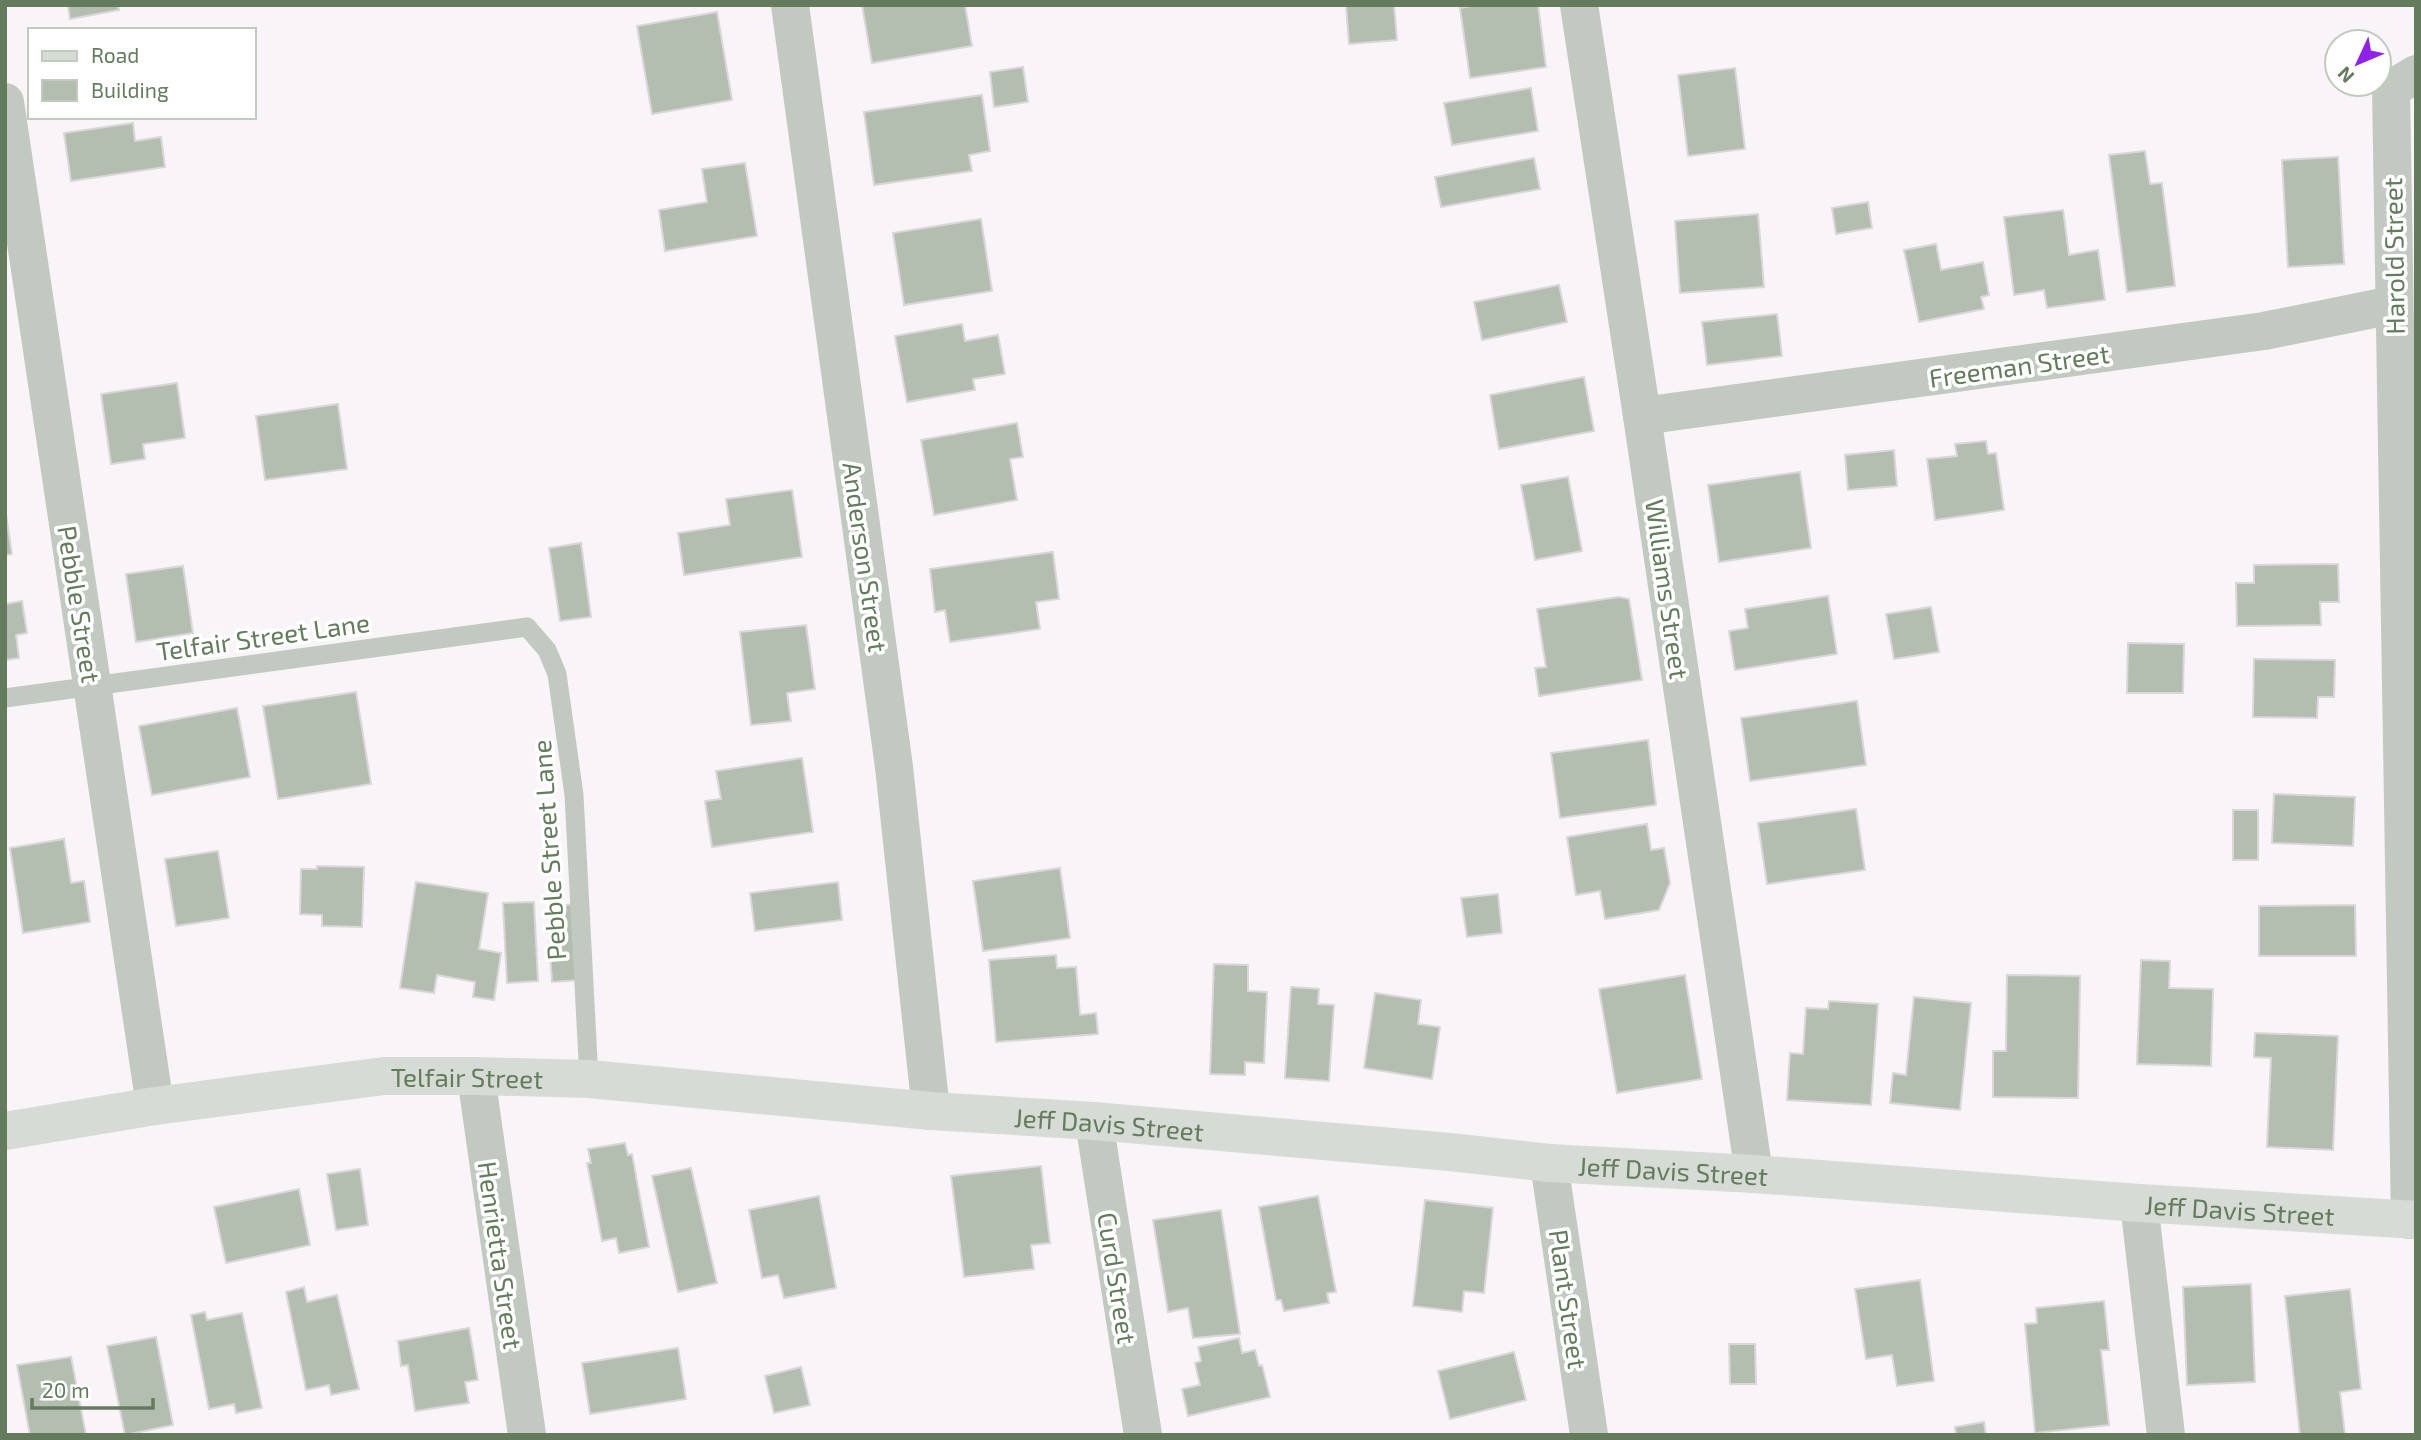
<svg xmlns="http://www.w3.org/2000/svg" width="2421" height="1440" font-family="'Exo 2',sans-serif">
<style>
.building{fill:#b3bdb0;stroke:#d9d7d8;stroke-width:2}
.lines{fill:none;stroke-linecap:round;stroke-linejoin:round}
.lane{stroke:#c2c9c0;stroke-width:19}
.street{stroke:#c2c9c0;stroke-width:38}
.secondary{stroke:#d6dcd5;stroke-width:38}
.labels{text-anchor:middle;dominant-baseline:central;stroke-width:7;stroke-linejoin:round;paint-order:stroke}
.street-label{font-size:26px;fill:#647b5d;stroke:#fff}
</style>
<rect width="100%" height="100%" fill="#f8f4f7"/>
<g class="building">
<polygon points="68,5 118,5 119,10 70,19"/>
<polygon points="862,5 965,5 972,46 872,63"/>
<polygon points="1346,5 1394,5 1397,40 1349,44"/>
<polygon points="1477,5 1538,5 1546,67 1470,78 1460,8"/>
<polygon points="717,12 732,100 652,114 637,26"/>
<polygon points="1023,67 1028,102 994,107 990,72"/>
<polygon points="1735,68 1745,149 1688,156 1678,75"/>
<polygon points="1531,88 1538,131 1452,145 1444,103"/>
<polygon points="982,95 990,151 969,155 972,171 874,185 864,112"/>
<polygon points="133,123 135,141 161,137 165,167 71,181 64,133"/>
<polygon points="2145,151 2150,184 2162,183 2175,286 2127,292 2109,155"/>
<polygon points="2338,157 2344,264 2288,267 2282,160"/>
<polygon points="1534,158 1540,189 1441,207 1435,177"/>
<polygon points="745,163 757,236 665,251 659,210 707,202 702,169"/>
<polygon points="1868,202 1872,228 1836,234 1832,208"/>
<polygon points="2063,210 2069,255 2098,250 2105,300 2047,308 2044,290 2014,295 2004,217"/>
<polygon points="1758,214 1764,287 1680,293 1675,221"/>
<polygon points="981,219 992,291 904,305 893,233"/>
<polygon points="1936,244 1941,270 1983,262 1989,295 1981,297 1984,309 1919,322 1904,250"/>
<polygon points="1559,285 1567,322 1482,340 1474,302"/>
<polygon points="1777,314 1782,356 1707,365 1702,322"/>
<polygon points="962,324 965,341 998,335 1005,374 973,379 975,390 907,402 895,336"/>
<polygon points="1584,377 1594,431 1499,449 1490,395"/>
<polygon points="177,383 185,438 143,444 145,459 111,464 101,394"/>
<polygon points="338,404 347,469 265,480 256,416"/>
<polygon points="1017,423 1023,457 1010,459 1017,500 934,515 921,440"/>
<polygon points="1986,441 1988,454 1996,453 2004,510 1935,520 1927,459 1957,456 1955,444"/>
<polygon points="1894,450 1897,486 1848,490 1845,455"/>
<polygon points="1800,472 1811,548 1719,562 1708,485"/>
<polygon points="1568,477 1582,551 1535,560 1521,485"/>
<polygon points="792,490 802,557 684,575 678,533 730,525 726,499"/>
<polygon points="5,508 12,554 5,555"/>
<polygon points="581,543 591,617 560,621 549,548"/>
<polygon points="1053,552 1059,599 1036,602 1040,629 950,642 945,610 935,612 930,569"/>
<polygon points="2338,564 2339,602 2320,602 2321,625 2237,626 2236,583 2254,583 2254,565"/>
<polygon points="183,566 193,633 136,642 126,574"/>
<polygon points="1828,596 1837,654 1735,670 1729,631 1748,628 1745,609"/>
<polygon points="1619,597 1629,599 1642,680 1539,696 1535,668 1546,667 1537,609"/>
<polygon points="22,601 27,633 16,635 19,658 5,660 5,604"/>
<polygon points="1931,607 1939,652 1894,659 1886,614"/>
<polygon points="806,625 815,689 787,693 791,721 751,725 740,632"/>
<polygon points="2128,643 2184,644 2183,693 2127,693"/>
<polygon points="2254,659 2335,660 2334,697 2318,697 2317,718 2253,717"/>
<polygon points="356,692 371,784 278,799 263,706"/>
<polygon points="1857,701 1866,765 1750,781 1741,718"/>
<polygon points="237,708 250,777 152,795 139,726"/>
<polygon points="1648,740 1656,805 1560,818 1551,753"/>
<polygon points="802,758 813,832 712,847 705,801 721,799 716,771"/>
<polygon points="2274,794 2355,797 2353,846 2272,843"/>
<polygon points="1856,809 1865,870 1767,884 1758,823"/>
<rect x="2233" y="810" width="25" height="50"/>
<polygon points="1647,824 1651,850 1664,848 1670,883 1659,910 1605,919 1600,891 1576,895 1567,837"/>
<polygon points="64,839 71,883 84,881 90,922 23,933 10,848"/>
<polygon points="218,851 229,918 176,926 165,859"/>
<polygon points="317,866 364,867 362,927 322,926 322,915 300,914 301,869 317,869"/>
<polygon points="1060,868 1070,938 983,951 973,881"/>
<polygon points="416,882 488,893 479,949 501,953 494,1000 473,997 475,982 437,975 434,993 400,988"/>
<polygon points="838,882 842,920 755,931 750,893"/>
<polygon points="1498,894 1502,933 1467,937 1461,898"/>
<polygon points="534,902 538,981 507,983 503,903"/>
<polygon points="574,904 580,980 552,982 547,907"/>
<polygon points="2355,905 2356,956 2259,956 2259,906"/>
<polygon points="1056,955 1057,968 1076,967 1080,1015 1096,1013 1098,1034 996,1042 989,960"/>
<polygon points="2141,960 2170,961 2169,988 2213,989 2211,1066 2137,1064"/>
<polygon points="1214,964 1248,965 1248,991 1267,992 1264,1063 1245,1062 1245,1075 1210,1074"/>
<polygon points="1685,975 1702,1079 1617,1093 1599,989"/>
<polygon points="2007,975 2080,976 2078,1098 1993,1097 1993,1051 2006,1051"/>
<polygon points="1291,987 1319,989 1318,1004 1334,1005 1329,1081 1285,1078"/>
<polygon points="1375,993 1421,1000 1418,1024 1440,1027 1432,1079 1364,1068"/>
<polygon points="1914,997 1971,1003 1960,1110 1890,1103 1893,1073 1906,1075"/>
<polygon points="1829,1001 1878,1004 1871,1105 1787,1100 1790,1053 1803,1054 1806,1008 1828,1009"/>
<polygon points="2255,1033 2338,1036 2333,1150 2267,1147 2271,1058 2254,1057"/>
<polygon points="625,1143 628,1155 632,1154 649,1247 619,1253 616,1238 602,1241 587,1163 591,1163 588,1149"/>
<polygon points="1041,1166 1050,1243 1031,1245 1034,1269 964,1277 951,1176"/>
<polygon points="691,1168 717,1283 678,1292 652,1176"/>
<polygon points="360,1169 368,1225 336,1230 327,1174"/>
<polygon points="299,1189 310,1245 226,1263 214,1207"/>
<polygon points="819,1196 836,1288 784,1298 778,1275 762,1278 749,1210"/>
<polygon points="1318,1196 1336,1292 1327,1293 1329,1303 1284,1311 1281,1300 1276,1300 1259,1207"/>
<polygon points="1425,1200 1493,1208 1484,1293 1464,1291 1462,1312 1413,1306"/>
<polygon points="1221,1210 1240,1334 1193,1338 1188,1308 1168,1312 1153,1220"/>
<polygon points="1920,1280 1934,1381 1897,1386 1892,1355 1866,1359 1855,1289"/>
<polygon points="2251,1284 2255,1382 2187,1385 2183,1287"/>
<polygon points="304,1287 307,1302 337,1295 359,1389 331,1395 329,1385 306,1390 286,1292"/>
<polygon points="2350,1289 2361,1389 2340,1392 2345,1435 2300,1435 2285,1296"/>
<polygon points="2104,1301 2109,1350 2101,1350 2109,1425 2035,1433 2025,1324 2037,1323 2036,1308"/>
<polygon points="205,1312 207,1320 242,1313 262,1408 236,1413 234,1404 209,1409 191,1315"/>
<polygon points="469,1328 478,1380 465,1382 469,1403 415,1411 408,1365 401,1366 398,1341"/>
<polygon points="156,1337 173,1425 125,1435 107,1346"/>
<polygon points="1239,1338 1242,1353 1255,1350 1259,1366 1262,1365 1270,1397 1188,1416 1182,1389 1200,1385 1195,1363 1201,1361 1198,1347"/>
<polygon points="1729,1344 1755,1344 1756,1384 1730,1384"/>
<polygon points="678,1348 686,1399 590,1414 582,1363"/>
<polygon points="1514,1352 1526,1400 1450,1419 1438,1371"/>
<polygon points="71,1357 86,1435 30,1435 17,1365"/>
<polygon points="801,1367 810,1405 774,1413 765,1376"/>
<polygon points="1984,1422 1986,1435 1956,1435 1955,1427"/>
</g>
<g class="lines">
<polyline class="lane" points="5,698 527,627 547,650 557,674 574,795 589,1079"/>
<g class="street">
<polyline points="790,5 894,767 931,1111"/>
<polyline points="1579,5 1642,416 1754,1174"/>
<polyline points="5,102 155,1106"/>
<polyline points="1642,416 2264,331 2393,305"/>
<polyline points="476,1076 527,1435"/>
<polyline points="1094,1121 1143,1435"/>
<polyline points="1549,1163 1589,1435"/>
<polyline points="2139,1203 2166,1435"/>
<polyline points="2410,1220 2391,89 2416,74"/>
</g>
<path class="secondary" id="s1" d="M5 1131 155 1106 384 1076H476L589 1079 931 1111 1094 1121 1450 1152 1549 1163 1754 1174 2139 1203 2416 1220"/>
</g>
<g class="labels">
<g class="street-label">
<text transform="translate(2393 256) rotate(-91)">Harold Street</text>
<text transform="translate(2019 365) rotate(-8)">Freeman Street</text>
<text transform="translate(866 557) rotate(82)">Anderson Street</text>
<text transform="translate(1668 589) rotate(82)">Williams Street</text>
<text transform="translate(80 604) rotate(81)">Pebble Street</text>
<text transform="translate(263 636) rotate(-8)">Telfair Street Lane</text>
<text transform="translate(548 850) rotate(-94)">Pebble Street Lane</text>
<text stroke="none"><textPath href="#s1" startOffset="466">Telfair Street</textPath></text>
<text stroke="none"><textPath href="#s1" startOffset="1110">Jeff Davis Street</textPath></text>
<text stroke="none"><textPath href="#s1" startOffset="1676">Jeff Davis Street</textPath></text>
<text stroke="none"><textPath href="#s1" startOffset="2244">Jeff Davis Street</textPath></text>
<text transform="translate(501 1255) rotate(82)">Henrietta Street</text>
<text transform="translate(1118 1278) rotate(81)">Curd Street</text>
<text transform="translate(1569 1299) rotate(82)">Plant Street</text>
</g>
</g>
<rect width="2421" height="1440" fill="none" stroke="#647b5d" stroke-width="14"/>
<rect x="28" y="28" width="228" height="91" fill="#ffffff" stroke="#c1cabe" stroke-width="2"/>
<rect x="42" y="51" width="35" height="10" fill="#d6dcd5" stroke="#c1cabe" stroke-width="2"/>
<text x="91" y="63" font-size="21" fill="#647b5d">Road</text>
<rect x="42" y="80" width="35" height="21" fill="#b3bdb0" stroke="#c1cabe" stroke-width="2"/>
<text x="91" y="98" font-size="21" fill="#647b5d">Building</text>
<g transform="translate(2358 63) rotate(226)"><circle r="33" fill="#ffffff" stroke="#c1cabe" stroke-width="2"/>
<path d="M0-5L12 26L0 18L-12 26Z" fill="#8f21eb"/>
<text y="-10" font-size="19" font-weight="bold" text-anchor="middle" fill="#647b5d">N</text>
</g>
<path d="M32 1398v10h121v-10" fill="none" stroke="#647b5d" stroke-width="3.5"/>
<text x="42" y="1398" font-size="21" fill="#647b5d" stroke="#ffffff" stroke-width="5" paint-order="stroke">20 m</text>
</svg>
